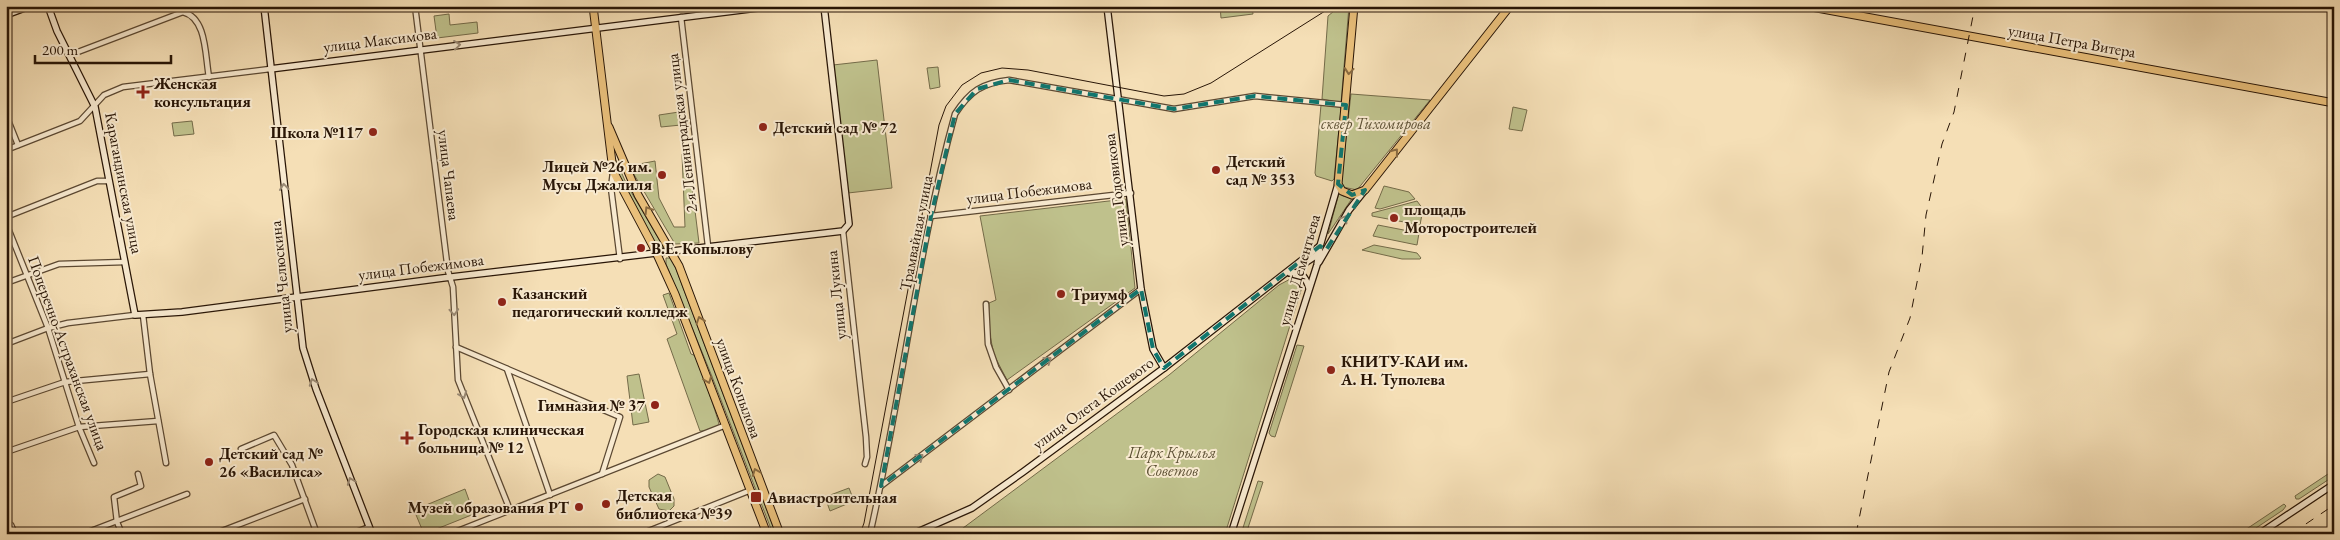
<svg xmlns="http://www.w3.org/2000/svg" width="2340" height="540" font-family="'EB Garamond',serif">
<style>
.green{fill:#bfc18c;stroke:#746b49}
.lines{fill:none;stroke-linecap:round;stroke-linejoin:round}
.street-casing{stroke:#5b4832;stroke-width:7}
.secondary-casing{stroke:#281506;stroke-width:8}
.primary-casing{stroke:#281506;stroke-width:9}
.street{stroke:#f8ead0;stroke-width:4.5}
.secondary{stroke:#f8ead0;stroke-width:5.5}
.primary{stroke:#eac07b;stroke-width:7}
.tram{stroke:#281506;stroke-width:1}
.rail{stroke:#281506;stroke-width:1;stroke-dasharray:9 9;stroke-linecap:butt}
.oneway{stroke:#9a8a75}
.oneway2{stroke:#896a40}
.marked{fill:none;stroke:#0f766e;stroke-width:4;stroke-dasharray:10 6;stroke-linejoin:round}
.poi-dot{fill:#8f2418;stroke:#f8ead0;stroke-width:2}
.labels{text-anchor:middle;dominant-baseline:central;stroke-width:4;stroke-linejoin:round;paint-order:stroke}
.street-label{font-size:16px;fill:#281506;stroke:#f8ead0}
.poi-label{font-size:16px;font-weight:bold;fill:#281506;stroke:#f8ead0;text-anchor:start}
.park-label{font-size:16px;font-style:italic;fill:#5d5135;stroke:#f8ead0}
</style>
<rect width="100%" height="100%" fill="#f5dfb6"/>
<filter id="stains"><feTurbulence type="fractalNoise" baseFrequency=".004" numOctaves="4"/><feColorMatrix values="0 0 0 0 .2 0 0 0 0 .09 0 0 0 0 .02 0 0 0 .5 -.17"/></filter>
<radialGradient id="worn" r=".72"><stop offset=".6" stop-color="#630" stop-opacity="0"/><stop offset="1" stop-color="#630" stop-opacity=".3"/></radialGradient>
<g class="green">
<polygon points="1220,6 1252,6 1253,14 1221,18"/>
<polygon points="1340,6 1349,6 1341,103 1322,99 1328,16"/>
<polygon points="449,14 450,25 477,22 478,33 437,38 434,16"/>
<polygon points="877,60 892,188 848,193 833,65"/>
<polygon points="938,67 940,87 930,89 927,68"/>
<polygon points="1351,94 1430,100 1357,190 1343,187 1341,182"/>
<polygon points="1321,105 1339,107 1341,109 1334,179 1332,181 1316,176 1315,173"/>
<polygon points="1513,107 1527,110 1522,131 1509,129"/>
<polygon points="679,112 681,125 661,127 659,115"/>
<polygon points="192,121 194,134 174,136 172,123"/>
<polygon points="682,154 688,154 699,243 675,244 629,166 655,161 659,198 674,227 685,227"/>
<path d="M614 156 627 185 663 246 662 250H659C649 233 610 173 614 156Z"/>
<polygon points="1384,186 1409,192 1415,199 1380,209 1375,208"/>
<polygon points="1339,193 1343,196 1353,197 1328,234"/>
<polygon points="1126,199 1135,288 1007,380 994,355 989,330 989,303 996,300 980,216"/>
<polygon points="1417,201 1423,209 1420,225 1372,216 1372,213"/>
<polygon points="1378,225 1419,233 1417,245 1373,236"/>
<polygon points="1374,245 1417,253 1421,258 1420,259 1402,259 1362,250"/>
<polygon points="666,258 671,258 673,261 776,534 773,534 711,374 666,264"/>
<polygon points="1294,277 1301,281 1302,287 1225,534 955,534 1169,375 1279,285"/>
<path d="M669 293 691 354 696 356C699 365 720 422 719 426L706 431H700L667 339 677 334 663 295Z"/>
<polygon points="1297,345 1304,346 1275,437 1271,436 1269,433"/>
<polygon points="639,374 649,422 633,425 627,376"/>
<polygon points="2334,470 2334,476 2299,499 2296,499 2295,496"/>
<polygon points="658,474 665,477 674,499 674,506 669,511 659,509 649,487 649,480"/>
<polygon points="1258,481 1263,482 1246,534 1241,534"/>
<polygon points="849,488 854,501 830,511 825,497"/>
<polygon points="465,489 474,514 424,534 414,510"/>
<polygon points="2284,504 2286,506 2283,510 2247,534 2239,534"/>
</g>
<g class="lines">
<g class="street-casing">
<g id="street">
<path d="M180 6 183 12C207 18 205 56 209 77"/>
<polyline points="415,6 448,271 453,287 458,380 510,510"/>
<polyline points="681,17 708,246"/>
<polyline points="70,55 183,12"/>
<polyline points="6,115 18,145"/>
<polyline points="6,150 80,121 104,95 123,87 270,69"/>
<polyline points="613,172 611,188 620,259"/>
<polyline points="931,216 1131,193"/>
<polyline points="6,217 97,181 109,181"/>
<polyline points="6,223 48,328 79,427 94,463"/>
<polyline points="843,231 866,437 867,457 865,464"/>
<polyline points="6,283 59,264 125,262"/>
<polyline points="986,304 988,344 996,367 1009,390"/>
<polyline points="143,315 150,374 166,463"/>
<polyline points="6,344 48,328 68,323 135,315"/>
<polyline points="456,347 620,417 602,474"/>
<polyline points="507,369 550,495"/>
<polyline points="6,402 65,382 150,374"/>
<polyline points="241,449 274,435 292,465 317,534"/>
<polyline points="6,452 79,427 158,421"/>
<polyline points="881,486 1141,289"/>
<polyline points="6,526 11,525 15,534"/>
<polyline points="83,534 187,494"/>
<polyline points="122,534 117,522 114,497 141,486 138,474"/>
<polyline points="214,534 305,499"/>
<polyline points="351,534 369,527"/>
<polyline points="450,534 726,425"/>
<polyline points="641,534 751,490"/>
<path d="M870 534C902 395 917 251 955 114 970 91 982 83 1009 80L1174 109 1255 96 1346 105"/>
</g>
</g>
<g class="secondary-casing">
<g id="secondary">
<polyline points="48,6 57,31 95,107 135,315 182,312 443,278 843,231 849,224 824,6"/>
<polyline points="264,6 303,348 316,389 372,534"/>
<polyline points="1107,6 1141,289 1153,349 1164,368"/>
<polyline points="6,15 30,6"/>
<polyline points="270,69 774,6"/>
<polyline points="1319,262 1349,210 1365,190"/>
<polyline points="1299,267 1320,253"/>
<path d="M1290 273C1302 271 1306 278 1309 288"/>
<polyline points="913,534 972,508 1023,472 1164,368 1320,246"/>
<polyline points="1231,534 1317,265 1320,246 1338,184"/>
<polyline points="2259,534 2334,484"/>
</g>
</g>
<g class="primary-casing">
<g id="primary">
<polyline points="593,6 613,171 655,250 675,294 767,534"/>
<polyline points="1354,6 1338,184 1342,191 1352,195 1365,190 1510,6"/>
<polyline points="1806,6 2334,103"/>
<polyline points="609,127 638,195 679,266 780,534"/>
</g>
</g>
<use href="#street" class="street"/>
<use href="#secondary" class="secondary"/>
<use href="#primary" class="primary"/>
<polyline class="tram" points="860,534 864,523 939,125 946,106 962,85 981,73 1002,68 1028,70 1164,96 1184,94 1211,83 1333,6"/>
<g class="rail">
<polyline points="1856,534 1889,372 1910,318 1922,257 1926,215 1942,144 1954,112 1975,6"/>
<polyline points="2291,534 2334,505"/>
</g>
</g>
<defs><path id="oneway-chevron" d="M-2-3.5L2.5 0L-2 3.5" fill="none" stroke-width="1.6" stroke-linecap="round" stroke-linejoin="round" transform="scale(1.25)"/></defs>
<g class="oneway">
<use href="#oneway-chevron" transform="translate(457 45) rotate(-7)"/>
<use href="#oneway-chevron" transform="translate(284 187) rotate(-96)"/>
<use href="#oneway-chevron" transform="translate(1344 219) rotate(-59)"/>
<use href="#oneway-chevron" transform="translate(454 312) rotate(86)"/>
<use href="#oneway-chevron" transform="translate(1048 360) rotate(-37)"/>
<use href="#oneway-chevron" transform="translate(313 382) rotate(-110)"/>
<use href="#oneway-chevron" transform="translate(463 395) rotate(69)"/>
<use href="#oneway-chevron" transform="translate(920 457) rotate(-37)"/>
<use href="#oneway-chevron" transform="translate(351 481) rotate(-111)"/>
</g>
<g class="oneway2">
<use href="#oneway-chevron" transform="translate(1349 71) rotate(95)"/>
<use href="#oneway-chevron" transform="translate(1395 152) rotate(-52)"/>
<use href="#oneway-chevron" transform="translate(648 210) rotate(-122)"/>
<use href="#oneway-chevron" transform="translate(700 320) rotate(-109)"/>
<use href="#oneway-chevron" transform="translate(708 380) rotate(69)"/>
<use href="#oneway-chevron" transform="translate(756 472) rotate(-111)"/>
</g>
<path class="marked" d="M1009 80 1174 109 1255 96 1346 105 1338 184 1352 195 1365 190 1326 250 1320 246 1164 368 1153 349 1141 289 881 486 931 216 955 114 977 89Z"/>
<g class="poi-dot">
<path d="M140.5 84.5h5v5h5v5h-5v5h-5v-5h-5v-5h5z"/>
<circle cx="763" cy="127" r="5"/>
<circle cx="373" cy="132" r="5"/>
<circle cx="1216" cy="170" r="5"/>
<circle cx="662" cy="175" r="5"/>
<circle cx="1394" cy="218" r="5"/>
<circle cx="641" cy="248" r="5"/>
<circle cx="1061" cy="294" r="5"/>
<circle cx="502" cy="302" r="5"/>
<circle cx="1331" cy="370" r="5"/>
<circle cx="655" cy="405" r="5"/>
<path d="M404.5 430.5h5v5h5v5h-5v5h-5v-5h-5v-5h5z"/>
<circle cx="209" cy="462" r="5"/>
<rect x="750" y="491" width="12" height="12" rx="2.5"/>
<circle cx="606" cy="504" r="5"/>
<circle cx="579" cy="507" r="5"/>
</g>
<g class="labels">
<g class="street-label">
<text transform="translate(380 40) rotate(-7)">улица Максимова</text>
<text transform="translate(2072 41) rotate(10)">улица Петра Витера</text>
<text transform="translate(682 133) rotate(-97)">2-я Ленинградская улица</text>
<text transform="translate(449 175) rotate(83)">улица Чапаева</text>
<text transform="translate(124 183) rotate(79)">Карагандинская улица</text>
<text transform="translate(1116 190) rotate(-97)">улица Годовикова</text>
<text transform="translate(1029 191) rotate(-7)">улица Побежимова</text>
<text transform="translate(916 233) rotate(-79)">Трамвайная улица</text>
<text transform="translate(421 267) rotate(-7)">улица Побежимова</text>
<text transform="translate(1299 270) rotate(-74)">улица Дементьева</text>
<text transform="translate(281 277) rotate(-96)">улица Челюскина</text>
<text transform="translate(836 295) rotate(-96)">улица Лукина</text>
<text transform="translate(68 353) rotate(70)">Поперечно-Астраханская улица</text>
<text transform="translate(739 388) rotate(70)">улица Копылова</text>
<text transform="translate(1093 403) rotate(-36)">улица Олега Кошевого</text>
</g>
<g class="poi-label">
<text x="154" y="83">Женская<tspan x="154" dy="18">консультация</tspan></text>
<text x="773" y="127">Детский сад № 72</text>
<text x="363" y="132" text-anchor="end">Школа №117</text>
<text x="1226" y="161">Детский<tspan x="1226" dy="18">сад № 353</tspan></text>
<text x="652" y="166" text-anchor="end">Лицей №26 им.<tspan x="652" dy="18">Мусы Джалиля</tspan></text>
<text x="1404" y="209">площадь<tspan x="1404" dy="18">Моторостроителей</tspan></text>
<text x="651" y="248">В.Е. Копылову</text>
<text x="512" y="293">Казанский<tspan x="512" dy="18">педагогический колледж</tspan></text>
<text x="1071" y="294">Триумф</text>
<text x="1341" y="361">КНИТУ-КАИ им.<tspan x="1341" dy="18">А. Н. Туполева</tspan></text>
<text x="645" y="405" text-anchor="end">Гимназия № 37</text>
<text x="418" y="429">Городская клиническая<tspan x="418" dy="18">больница № 12</tspan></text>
<text x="219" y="453">Детский сад №<tspan x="219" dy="18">26 «Василиса»</tspan></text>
<text x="616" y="495">Детская<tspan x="616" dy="18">библиотека №39</tspan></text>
<text x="767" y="497">Авиастроительная</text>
<text x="569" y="507" text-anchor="end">Музей образования РТ</text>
</g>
<g class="park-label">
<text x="1376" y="123">сквер Тихомирова</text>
<text x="1172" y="452">Парк Крылья<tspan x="1172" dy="18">Советов</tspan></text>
</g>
</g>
<rect width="2340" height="540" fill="none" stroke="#f5dfb6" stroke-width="25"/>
<rect x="8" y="8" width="2325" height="525" fill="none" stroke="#281506" stroke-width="2.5"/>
<rect x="12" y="12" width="2315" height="515" fill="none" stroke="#281506"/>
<path d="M35 55v8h136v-8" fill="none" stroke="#281506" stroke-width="2.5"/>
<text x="42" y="55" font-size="15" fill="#281506" stroke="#f8ead0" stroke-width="4" paint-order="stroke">200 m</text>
<rect width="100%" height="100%" filter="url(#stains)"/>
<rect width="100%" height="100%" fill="url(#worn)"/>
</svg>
